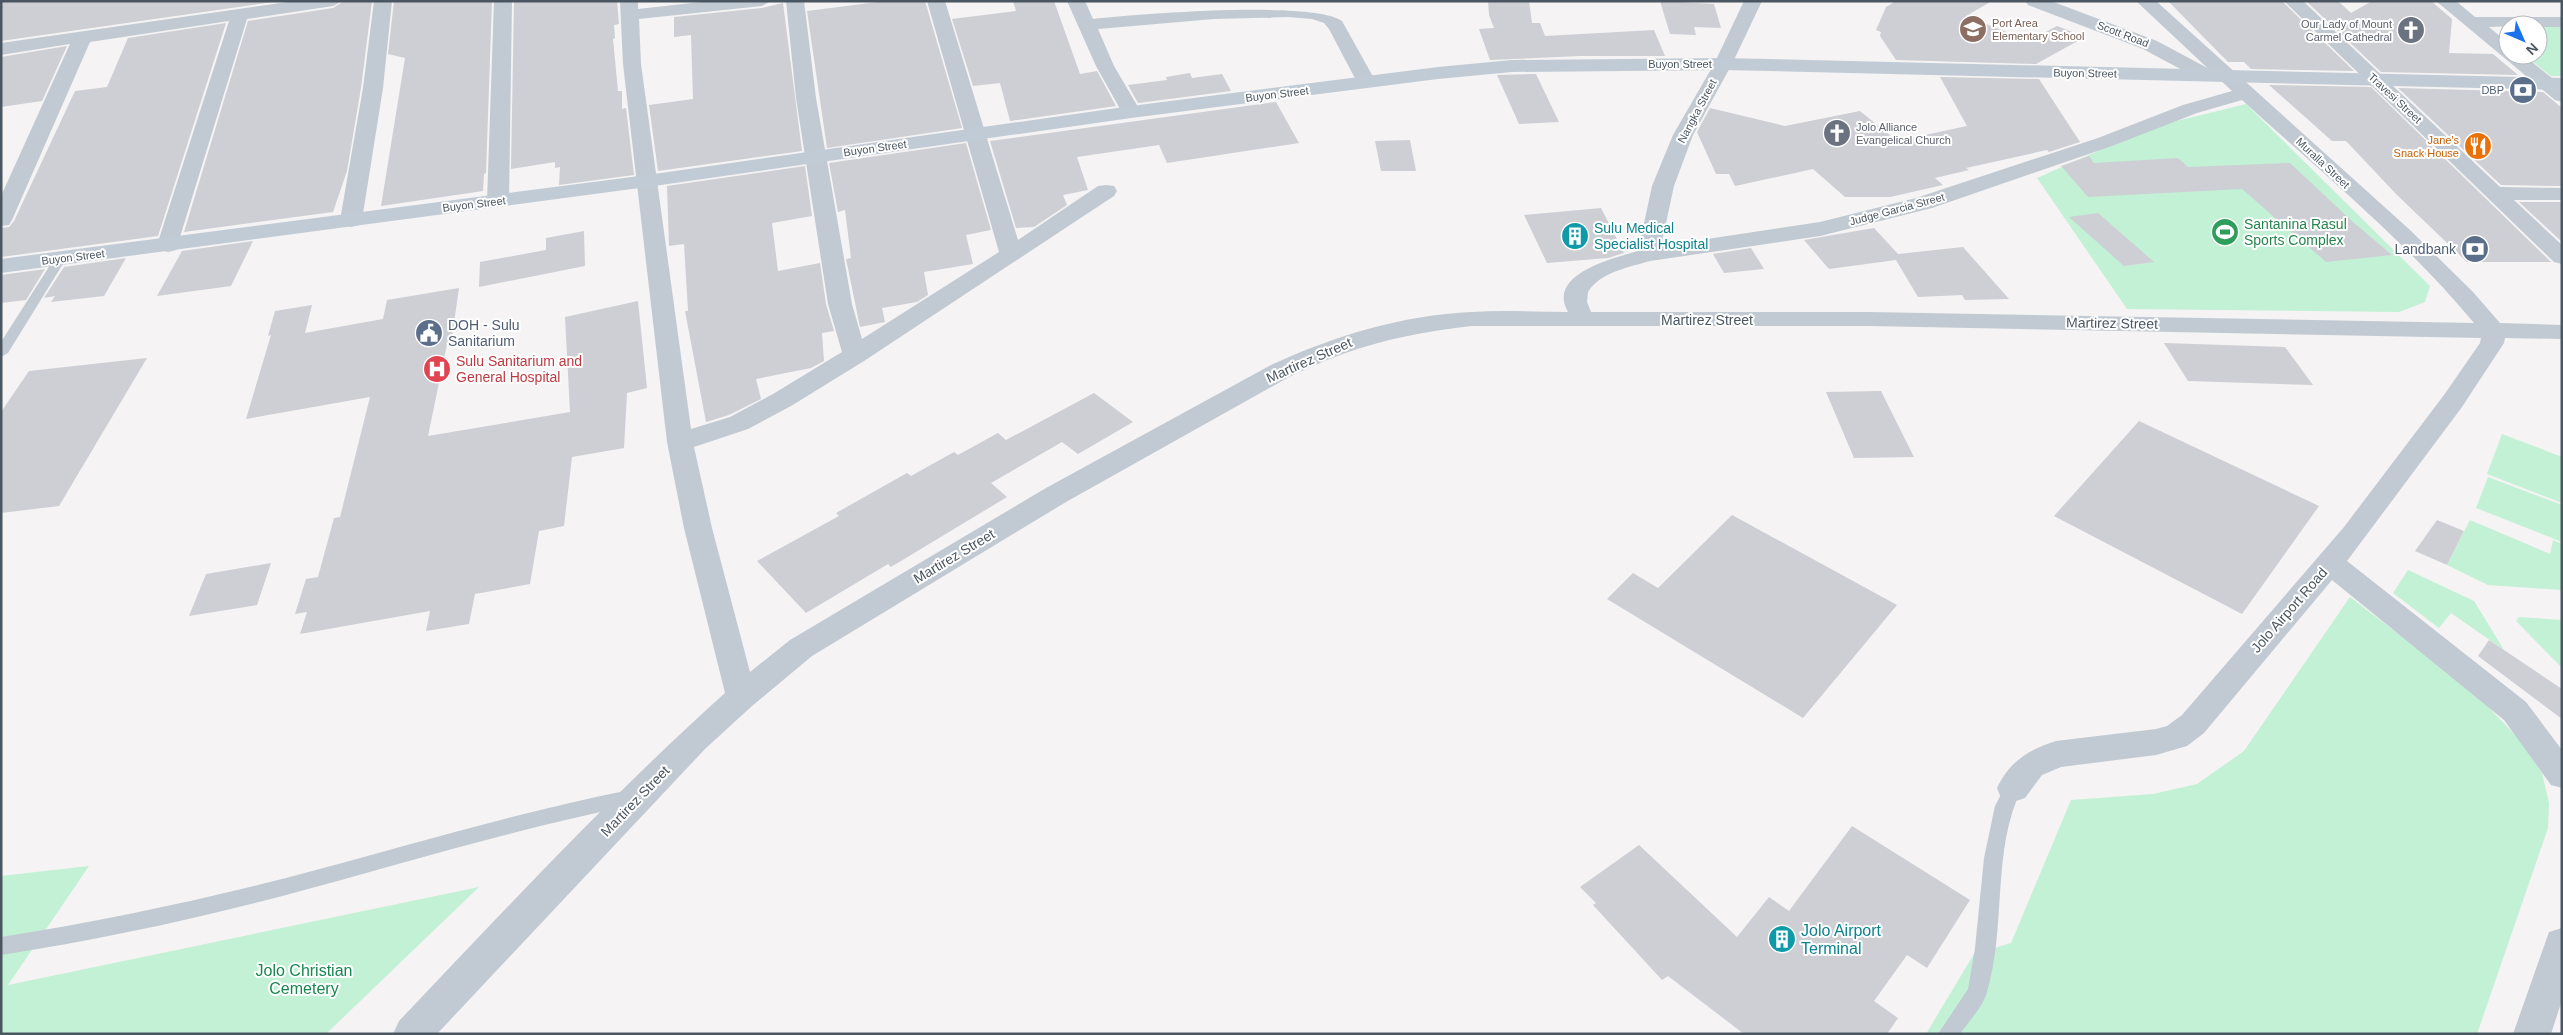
<svg xmlns="http://www.w3.org/2000/svg" width="2563" height="1035" font-family="Arial,sans-serif">
<style>
.green{fill:#c3f1d5}
.building{fill:#cdcfd5}
.lines{fill:none;stroke-linecap:round;stroke-linejoin:round}
.service{fill:#c1cad2;fill-rule:evenodd}
.minor{fill:#c1cad2;fill-rule:evenodd}
.tertiary{fill:#c1cad2;fill-rule:evenodd}
.secondary{fill:#c1cbd6;fill-rule:evenodd}
.labels{text-anchor:middle;dominant-baseline:central;stroke-width:4;stroke-linejoin:round;paint-order:stroke}
.far-education-label{font-size:11px;fill:#785e54;stroke:#fff;text-anchor:start}
.far-worship-label{font-size:11px;fill:#5b616d;stroke:#fff;text-anchor:end}
.far-street-label{font-size:11px;fill:#4a5661;stroke:#fff}
.far-service-label{font-size:11px;fill:#4e5e75;stroke:#fff;text-anchor:end}
.far-food-label{font-size:11px;fill:#c56008;stroke:#fff;text-anchor:end}
.leisure-label{font-size:14px;fill:#27864d;stroke:#fff;text-anchor:start}
.culture-label{font-size:14px;fill:#0d838f;stroke:#fff;text-anchor:start}
.service-label{font-size:14px;fill:#4e5e75;stroke:#fff;text-anchor:end}
.street-label{font-size:14px;fill:#4a5661;stroke:#fff}
.health-label{font-size:14px;fill:#be3a42;stroke:#fff;text-anchor:start}
.near-culture-label{font-size:16px;fill:#0d838f;stroke:#fff;text-anchor:start}
.near-park-label{font-size:16px;fill:#17864f;stroke:#fff}
</style>
<rect width="100%" height="100%" fill="#f5f3f3"/>
<g class="green">
<polygon points="2538,27 2562,27 2562,76 2551,76 2524,55 2538,55"/>
<polygon points="2246,104 2430,286 2425,302 2399,312 2127,309 2037,178 2152,127"/>
<polygon points="2502,434 2562,457 2562,503 2487,474"/>
<polygon points="2488,477 2562,505 2562,542 2476,508"/>
<polygon points="2470,520 2550,554 2553,540 2562,544 2562,590 2488,585 2447,565"/>
<polygon points="2408,570 2474,601 2504,650 2451,613 2439,628 2393,593"/>
<polygon points="2350,597 2474,692 2520,740 2542,773 2549,803 2548,828 2477,1034 1926,1034 1974,954 2011,943 2071,800 2153,794 2197,784 2244,751"/>
<polygon points="2519,617 2562,620 2562,668 2516,621"/>
<polygon points="89,866 8,985 479,887 326,1034 1,1034 1,876"/>
</g>
<g class="building">
<polygon points="1,1 280,1 1,41"/>
<polygon points="344,1 372,1 361,88 347,171 333,212 184,232 248,21 333,8"/>
<polygon points="394,1 492,1 486,173 484,174 483,191 381,206 405,58 388,54"/>
<polygon points="514,1 617,1 619,24 614,25 615,38 613,39 618,91 622,91 622,109 626,108 634,175 559,185 560,167 555,168 555,162 511,169"/>
<polygon points="886,1 925,1 962,128 827,148 807,11"/>
<polygon points="1013,1 1054,1 1080,74 1097,71 1116,106 1010,121 1000,83 973,86 952,19 1016,11"/>
<polygon points="1488,1 1529,1 1532,23 1540,23 1545,36 1654,30 1665,56 1580,56 1490,60 1479,29 1494,28 1489,15"/>
<polygon points="1660,1 1714,4 1721,28 1694,27 1696,35 1670,34"/>
<polygon points="1896,1 1992,1 1966,16 2029,41 2057,26 2085,37 2036,64 1896,60 1880,36 1881,32 1876,30 1886,7"/>
<polygon points="2168,1 2282,1 2354,71 2251,69 2244,62 2228,62"/>
<polygon points="2306,1 2338,1 2351,13 2372,1 2431,1 2452,19 2449,53 2493,54 2518,75 2381,72"/>
<polygon points="783,3 802,151 658,171 649,105 693,99 691,35 674,37 674,17 762,8"/>
<polygon points="226,23 158,236 1,257 1,228 9,227 14,221 75,91 107,87 128,38"/>
<polygon points="67,46 42,101 1,107 1,57"/>
<polygon points="1190,73 1192,78 1222,74 1231,91 1138,103 1128,85 1167,80 1166,77"/>
<polygon points="1536,74 1559,122 1519,124 1497,75"/>
<polygon points="1940,77 2039,79 2080,142 2049,152 2047,150 1966,168 1969,170 1935,178 1943,185 1890,197 1845,197 1813,169 1735,186 1729,174 1716,174 1697,132 1710,108 1785,126 1860,111 1897,141 1967,126"/>
<polygon points="2269,85 2371,87 2551,262 2467,262 2397,195 2346,141 2332,141"/>
<polygon points="2398,88 2543,92 2562,108 2562,186 2501,185"/>
<polygon points="1276,102 1299,143 1167,163 1159,145 1077,157 1088,190 1063,195 1067,205 1034,227 1016,228 990,141"/>
<polygon points="1410,140 1416,171 1381,171 1375,141"/>
<polygon points="966,143 991,230 966,235 973,264 924,272 928,295 917,302 882,308 885,322 860,327 846,259 851,258 845,210 838,212 829,163"/>
<polygon points="2089,156 2094,163 2178,158 2188,167 2290,163 2353,222 2392,255 2326,262 2242,189 2088,197 2061,166"/>
<polygon points="805,166 812,216 772,223 778,271 820,263 826,304 834,331 822,333 824,361 811,368 756,379 761,399 729,415 706,422 685,311 688,311 684,244 669,246 667,186"/>
<polygon points="2519,202 2562,202 2562,242"/>
<polygon points="1601,208 1624,253 1608,258 1547,263 1524,215"/>
<polygon points="2098,213 2154,262 2124,266 2069,217"/>
<polygon points="1874,228 1898,254 1963,247 2009,299 1965,300 1962,295 1918,297 1896,260 1829,269 1804,240"/>
<polygon points="584,231 585,266 479,287 480,262 546,250 546,238"/>
<polygon points="253,241 231,286 157,296 182,251"/>
<polygon points="1751,248 1764,269 1724,273 1713,254"/>
<polygon points="126,258 104,296 51,302 55,296 44,298 64,267"/>
<polygon points="45,269 26,300 1,303 1,275"/>
<polygon points="459,288 451,344 447,344 428,436 570,412 565,317 638,301 647,388 627,393 624,448 572,457 564,526 539,531 530,584 475,594 469,624 426,631 430,611 300,634 307,612 295,614 306,579 318,577 334,518 340,517 370,397 246,419 271,335 268,336 275,311 312,305 305,333 383,319 387,300"/>
<polygon points="2164,343 2285,347 2313,385 2188,381"/>
<polygon points="147,358 59,506 1,513 1,412 29,371"/>
<polygon points="1881,391 1914,457 1854,458 1826,392"/>
<polygon points="1094,393 1133,422 1078,454 1062,442 991,483 1007,497 891,567 888,564 806,613 757,561 839,516 836,513 907,473 911,476 954,452 958,455 998,433 1006,440"/>
<polygon points="2139,421 2319,506 2242,614 2054,516"/>
<polygon points="1732,515 1897,605 1803,718 1607,599 1633,573 1658,588"/>
<polygon points="2437,520 2464,531 2447,565 2415,551"/>
<polygon points="271,563 257,605 189,616 206,574"/>
<polygon points="2489,640 2562,689 2562,719 2478,656"/>
<polygon points="1852,826 1970,900 1927,968 1907,955 1874,1001 1898,1018 1887,1034 1744,1034 1668,976 1662,980 1593,905 1596,903 1580,887 1639,845 1737,937 1769,897 1789,911"/>
</g>
<g class="lines">
<g class="service">
<polygon points="60,255 66,259 8,353 1,357 1,342 54,259"/>
<path d="M2013 780 2019 783 2022 788C1991 851 2007 925 1987 992 1983 1007 1969 1021 1960 1034H1938L1968 989 1975 948 1984 858 1995 806 2007 783Z"/>
<path d="M630 790 636 793 639 798 636 803 630 806C514 829 401 864 286 895 192 920 97 940 1 955V937C97 922 192 902 286 878 401 848 514 813 630 790Z"/>
</g>
<g class="minor">
<polygon points="295,1 342,1 333,6 247,19 176,250 168,252 160,250 157,245 229,21 90,42 12,220 9,225 1,226 1,196 70,44 1,55 1,43"/>
<polygon points="374,1 392,1 383,88 362,220 359,225 351,227 343,225 340,220 363,88"/>
<polygon points="494,1 512,1 509,201 506,206 498,207 490,206 487,201"/>
<path d="M620 1H638V9L710 1H771L762 6 639 19 641 64 691 429 730 417 773 394 842 352 828 304 796 98 786 1H804L816 98 852 304 862 339 999 252 927 1H945L1018 240 1098 186 1106 185 1114 186 1117 191 1114 196 864 361 791 406 748 429 694 447 712 528 750 672 790 640 1046 488 1271 365C1334 336 1402 315 1472 312 1504 310 1536 312 1568 312 1546 274 1614 258 1638 251L1652 186 1673 135 1714 64 1744 1H1762L1732 64 1693 135 1674 186 1661 246 1820 222 1916 198 2098 138 2183 105 2232 91 2136 1H2156L2410 230 2473 292 2500 323 2562 325V339L2505 338 2504 343 2462 407 2347 561 2526 702 2562 750V788L2551 785 2504 720 2332 580 2204 733 2187 746 2156 755 2061 767 2042 775 2025 798 2013 802 2001 798 1997 788C2010 761 2028 750 2056 741L2156 729 2167 726 2182 715 2344 527 2444 395 2480 343 2481 338 1869 326H1472C1402 334 1353 346 1289 377L1066 502 812 656 752 706 705 749 437 1034H393L399 1021C505 910 610 796 725 693L684 528 667 442 623 64ZM2242 100C2321 172 2406 241 2474 323L1869 312H1591L1587 302 1588 292C1600 272 1630 267 1650 261L1820 236 1932 208 2112 146 2197 113Z"/>
<path d="M1067 1H1085L1093 19C1138 14 1314 0 1342 21L1376 82 1373 86H1359L1329 29 1324 23 1312 19 1288 17 1214 19 1098 29 1114 66 1141 112 1138 116H1124L1096 66Z"/>
<polygon points="2284,1 2303,1 2500,187 2562,188 2562,200 2514,200 2562,245 2562,264 2554,262"/>
<polygon points="2436,1 2456,1 2475,17 2562,17 2562,27 2538,27 2538,25 2489,27 2508,43 2508,55 2523,55 2562,86 2562,102 2555,100"/>
<polygon points="2562,928 2562,1000 2551,1034 2513,1034 2549,932"/>
</g>
<polygon class="tertiary" points="2025,1 2051,1 2157,41 2215,72 2217,76 2215,80 2201,80 2143,49 2028,5"/>
<polygon class="secondary" points="1723,58 2562,78 2562,90 1723,70 1512,72 1438,79 1131,118 647,187 1,273 1,259 647,175 1131,106 1438,67 1512,60"/>
</g>
<defs>
<g id="school-disc" transform="scale(1.4375)"><circle r="9.5" fill="#8d6e63" stroke="#fff"/><path d="M0-5L7-2L0 1L-7-2ZM-4 1L0 2.5L4 1V4Q0 6-4 4Z" fill="#fff"/></g>
<g id="church-disc" transform="scale(1.4375)"><circle r="9.5" fill="#6b7280" stroke="#fff"/><path d="M-1.2-6h2.4v3.5h3.3v2.4h-3.3V6h-2.4V-.1h-3.3v-2.4h3.3Z" fill="#fff"/></g>
<g id="bank-disc" transform="scale(1.4375)"><circle r="9.5" fill="#5c6f8a" stroke="#fff"/><path d="M-6-4H6V4H-6ZM0-2.3a2.3 2.3 0 1 0 0 4.6a2.3 2.3 0 1 0 0-4.6Z" fill="#fff"/></g>
<g id="restaurant-disc" transform="scale(1.4375)"><circle r="9.5" fill="#e8710a" stroke="#fff"/><path d="M-5-6h1v4h1v-4h1v4h1v-4h1v5L-1.5 .5V6h-2V.5L-5-1ZM5-6V6H3V1.5H1.5Q1.5-4 5-6Z" fill="#fff"/></g>
<g id="stadium-disc" transform="scale(1.4375)"><circle r="9.5" fill="#2e9e5b" stroke="#fff"/><path d="M0-5a6.5 5 0 1 0 0 10a6.5 5 0 1 0 0-10ZM-3.5-1.8h7v3.6h-7Z" fill="#fff"/></g>
<g id="building-disc" transform="scale(1.4375)"><circle r="9.5" fill="#0f9aa8" stroke="#fff"/><path d="M-4-6H4V6H1V3H-1V6H-4ZM-2.5-4.3h1.7v1.8h-1.7ZM.8-4.3h1.7v1.8H.8ZM-2.5-1h1.7V.8h-1.7ZM.8-1h1.7V.8H.8Z" fill="#fff"/></g>
<g id="civic-disc" transform="scale(1.4375)"><circle r="9.5" fill="#5c6f8a" stroke="#fff"/><path d="M-.6-6.5H3V-4.5H.6V-3L4-1V1h2V6H-6V1h2V-1L-.6-3ZM-1.2 2.5V6h2.4V2.5Z" fill="#fff"/></g>
<g id="hospital-disc" transform="scale(1.4375)"><circle r="9.5" fill="#e0444e" stroke="#fff"/><path d="M-5-5h3v3.5h4V-5h3V5h-3V1.5h-4V5h-3Z" fill="#fff"/></g>
</defs>
<g fill-rule="evenodd">
<use href="#school-disc" x="1973" y="29"/>
<use href="#church-disc" x="2411" y="30"/>
<use href="#bank-disc" x="2523" y="90"/>
<use href="#church-disc" x="1837" y="133"/>
<use href="#restaurant-disc" x="2478" y="146"/>
<use href="#stadium-disc" x="2225" y="232"/>
<use href="#building-disc" x="1575" y="236"/>
<use href="#bank-disc" x="2475" y="249"/>
<use href="#civic-disc" x="429" y="333"/>
<use href="#hospital-disc" x="437" y="369"/>
<use href="#building-disc" x="1782" y="939"/>
</g>
<g class="labels">
<g class="far-education-label">
<text x="1992" y="23">Port Area<tspan x="1992" dy="13">Elementary School</tspan></text>
</g>
<g class="far-worship-label">
<text x="2392" y="24">Our Lady of Mount<tspan x="2392" dy="13">Carmel Cathedral</tspan></text>
<text x="1856" y="127" text-anchor="start">Jolo Alliance<tspan x="1856" dy="13">Evangelical Church</tspan></text>
</g>
<g class="far-street-label">
<text transform="translate(2123 34) rotate(21)">Scott Road</text>
<text x="1680" y="64">Buyon Street</text>
<text transform="translate(2085 73) rotate(1)">Buyon Street</text>
<text transform="translate(1277 94) rotate(-7)">Buyon Street</text>
<text transform="translate(2395 98) rotate(43)">Travesi Street</text>
<text transform="translate(1697 111) rotate(-62)">Nangka Street</text>
<text transform="translate(875 148) rotate(-8)">Buyon Street</text>
<text transform="translate(2323 163) rotate(43)">Muralla Street</text>
<text transform="translate(474 204) rotate(-7)">Buyon Street</text>
<text transform="translate(1897 209) rotate(-15)">Judge Garcia Street</text>
<text transform="translate(73 257) rotate(-7)">Buyon Street</text>
</g>
<g class="far-service-label">
<text x="2504" y="90">DBP</text>
</g>
<g class="far-food-label">
<text x="2459" y="140">Jane's<tspan x="2459" dy="13">Snack House</tspan></text>
</g>
<g class="leisure-label">
<text x="2244" y="224">Santanina Rasul<tspan x="2244" dy="16">Sports Complex</tspan></text>
</g>
<g class="culture-label">
<text x="1594" y="228">Sulu Medical<tspan x="1594" dy="16">Specialist Hospital</tspan></text>
</g>
<g class="service-label">
<text x="2456" y="249">Landbank</text>
<text x="448" y="325" text-anchor="start">DOH - Sulu<tspan x="448" dy="16">Sanitarium</tspan></text>
</g>
<g class="street-label">
<text x="1707" y="320">Martirez Street</text>
<text transform="translate(2112 323) rotate(1)">Martirez Street</text>
<text transform="translate(1309 360) rotate(-24)">Martirez Street</text>
<text transform="translate(954 556) rotate(-31)">Martirez Street</text>
<text transform="translate(2289 610) rotate(-49)">Jolo Airport Road</text>
<text transform="translate(635 801) rotate(-46)">Martirez Street</text>
</g>
<g class="health-label">
<text x="456" y="361">Sulu Sanitarium and<tspan x="456" dy="16">General Hospital</tspan></text>
</g>
<g class="near-culture-label">
<text x="1801" y="930">Jolo Airport<tspan x="1801" dy="18">Terminal</tspan></text>
</g>
<g class="near-park-label">
<text x="304" y="970">Jolo Christian<tspan x="304" dy="18">Cemetery</tspan></text>
</g>
</g>
<rect width="2563" height="1035" fill="none" stroke="#4a5661" stroke-width="5"/>
<g transform="translate(2523 40) rotate(135)"><circle r="24" fill="#ffffff" stroke="#b7bbc0"/>
<path d="M0-4L9 19L0 12L-9 19Z" fill="#1a73e8"/>
<text y="-8" font-size="14" font-weight="bold" text-anchor="middle" fill="#4a5661">N</text>
</g>
</svg>
